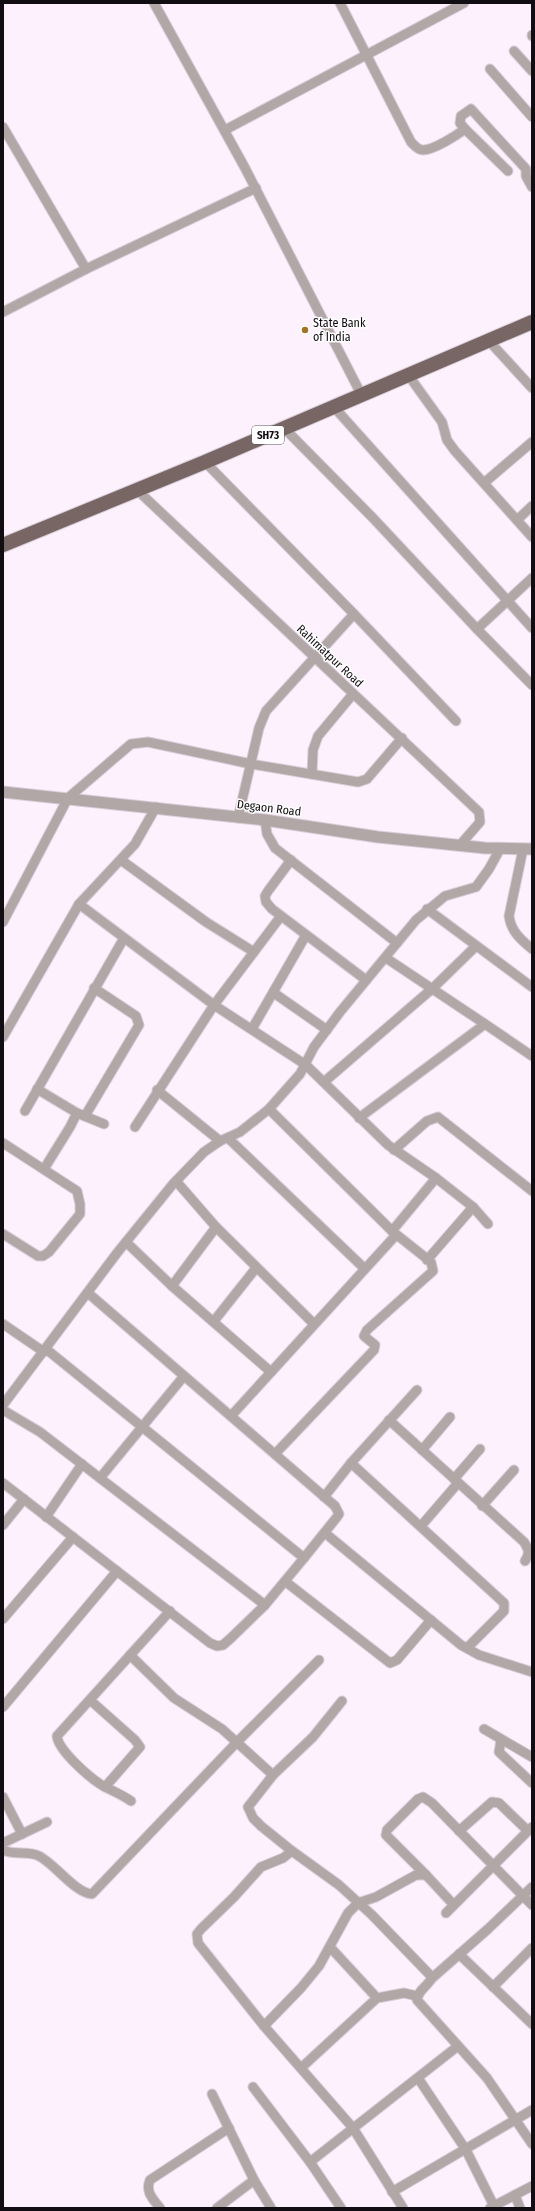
<svg xmlns="http://www.w3.org/2000/svg" width="535" height="2211" font-family="'Fira Sans Condensed',sans-serif">
<style>
.lines{fill:none;stroke-linecap:round;stroke-linejoin:round}
.minor-casing{stroke:#d8cdd8;stroke-width:11}
.tertiary-casing{stroke:#d8cdd8;stroke-width:13}
.primary-casing{stroke:#d8cdd8;stroke-width:16}
.minor{stroke:#b1a7a6;stroke-width:9}
.tertiary{stroke:#b1a7a6;stroke-width:11}
.primary{stroke:#786664;stroke-width:14}
.poi-dot{fill:#a17425;stroke:#fff;stroke-width:1.5}
.labels{text-anchor:middle;dominant-baseline:central;stroke-width:3;stroke-linejoin:round;paint-order:stroke}
.shield{fill:#fff;stroke:#595659;stroke-width:1}
.shield-label{font-size:11px;font-weight:bold;fill:#120d12}
.poi-label{font-size:12px;fill:#120d12;stroke:#fff;text-anchor:start}
.street-label{font-size:12px;fill:#120d12;stroke:#fff}
</style>
<rect width="100%" height="100%" fill="#fef1fe"/>
<g class="lines">
<g class="minor-casing">
<g id="minor">
<polyline points="154,3 245,168 361,394"/>
<path d="M340 3 411 142C414 145 418 150 423 150 434 150 457 135 465 129L508 171"/>
<polyline points="532,35 532,36"/>
<polyline points="514,51 532,71"/>
<polyline points="490,69 532,117"/>
<polyline points="3,127 86,269"/>
<polyline points="465,129 460,123 461,116 471,109 526,169 526,176 532,187"/>
<polyline points="225,130 464,3"/>
<polyline points="3,312 86,269 256,188"/>
<polyline points="489,341 532,388"/>
<polyline points="409,376 442,422 447,440 455,451 532,537"/>
<polyline points="333,406 532,628"/>
<polyline points="284,428 372,517 477,629"/>
<polyline points="205,462 354,614 266,711 259,728 238,818"/>
<polyline points="484,483 532,442"/>
<polyline points="136,489 479,812 480,822 460,845"/>
<polyline points="517,520 532,506"/>
<polyline points="532,578 477,629 532,685"/>
<polyline points="354,614 456,721"/>
<polyline points="312,774 313,750 318,736 353,694"/>
<polyline points="265,820 267,834 275,848 397,943"/>
<path d="M523 849 509 916C511 931 520 939 532 949"/>
<polyline points="121,860 206,922 254,952"/>
<polyline points="291,860 268,891 265,896 266,902 272,909 366,980"/>
<polyline points="79,904 214,1005 306,1065 388,1145 436,1178 473,1207 488,1224"/>
<polyline points="427,909 532,987"/>
<polyline points="3,922 68,798 131,744 148,742 251,764 358,782 367,779 402,738"/>
<polyline points="386,958 485,1024"/>
<polyline points="274,993 327,1030"/>
<polyline points="252,1029 306,935"/>
<polyline points="3,1037 79,904 135,844 156,807"/>
<polyline points="324,1082 433,988 476,946"/>
<polyline points="37,1089 77,1113 104,1124"/>
<polyline points="157,1090 220,1141"/>
<polyline points="269,1109 392,1231 431,1262 433,1271 367,1330 364,1336 375,1345 374,1350 275,1454"/>
<polyline points="25,1111 124,938"/>
<polyline points="85,1116 139,1025 136,1016 94,988"/>
<polyline points="359,1118 485,1024 532,1056"/>
<polyline points="135,1127 214,1005 281,916"/>
<polyline points="228,1138 364,1268"/>
<polyline points="3,1143 77,1191 80,1204 80,1214 49,1252 43,1256 38,1256 3,1234"/>
<polyline points="394,1150 427,1121 438,1117 532,1191"/>
<polyline points="44,1169 70,1127 77,1113"/>
<polyline points="176,1181 216,1227 314,1324"/>
<polyline points="392,1231 436,1178"/>
<polyline points="126,1242 172,1286 271,1372"/>
<polyline points="427,1260 473,1207"/>
<polyline points="172,1286 216,1227"/>
<polyline points="88,1293 335,1506 339,1514 337,1517 304,1558"/>
<polyline points="214,1321 256,1268"/>
<polyline points="3,1324 44,1352"/>
<polyline points="3,1405 117,1253 173,1184 204,1152 220,1141 240,1132 269,1109 300,1074 314,1047 340,1012 416,920 445,896 476,887 489,869 500,849"/>
<polyline points="3,1410 40,1432 265,1605"/>
<polyline points="231,1416 396,1235"/>
<path d="M389 1420 524 1542C529 1550 530 1553 525 1561"/>
<polyline points="422,1450 450,1417"/>
<polyline points="351,1463 504,1603 504,1611 467,1648"/>
<polyline points="100,1478 184,1376"/>
<polyline points="454,1479 480,1449"/>
<polyline points="3,1483 210,1643 217,1646 223,1645 231,1638 265,1605 304,1558 46,1349"/>
<polyline points="324,1497 351,1463 417,1390"/>
<polyline points="482,1506 514,1470"/>
<polyline points="46,1517 82,1464"/>
<polyline points="3,1525 24,1499"/>
<polyline points="421,1526 458,1483"/>
<polyline points="325,1533 461,1645 479,1655 532,1672"/>
<polyline points="286,1582 390,1663 397,1660 431,1620"/>
<polyline points="3,1619 73,1537"/>
<polyline points="130,1655 174,1698 222,1729 273,1775 313,1737 342,1701"/>
<polyline points="90,1700 135,1740 140,1747 105,1787"/>
<polyline points="3,1707 117,1571"/>
<polyline points="484,1729 532,1757"/>
<polyline points="501,1740 499,1752 532,1783"/>
<path d="M273 1775 248 1807 253 1818 261 1826 292 1851 339 1885 372 1915 430 1975 431 1979C427 1987 418 1990 417 2000L487 2078 532 2144"/>
<polyline points="3,1797 22,1834"/>
<path d="M131 1801C121 1794 110 1790 100 1784 88 1776 58 1750 57 1736L170 1611"/>
<polyline points="459,1831 492,1802 499,1803 528,1831"/>
<polyline points="3,1843 47,1822"/>
<path d="M3 1850C15 1856 27 1850 39 1856 55 1864 75 1893 92 1894L238 1741 319 1660"/>
<polyline points="292,1851 283,1858 261,1867 234,1897 201,1929 197,1934 198,1943 264,2026 353,2128 403,2208"/>
<polyline points="426,1875 386,1835 387,1830 418,1799 423,1797 432,1803 532,1905"/>
<polyline points="446,1913 532,1827"/>
<polyline points="330,1947 377,1998"/>
<polyline points="459,1954 532,2024"/>
<polyline points="431,1979 488,1929 532,1887"/>
<polyline points="493,1987 532,1948"/>
<polyline points="264,2026 301,1988 319,1966 348,1913 358,1903 376,1897 416,1875 426,1875 453,1904"/>
<polyline points="301,2068 377,1998 404,1993 417,1996"/>
<polyline points="418,2078 466,2150 494,2206"/>
<polyline points="253,2087 310,2162 341,2208"/>
<polyline points="212,2094 254,2180 271,2208"/>
<polyline points="310,2162 458,2046"/>
<polyline points="392,2192 532,2110"/>
<polyline points="515,2195 520,2208"/>
<path d="M160 2208C153 2199 145 2192 150 2180L229 2128"/>
<polyline points="217,2208 254,2180"/>
<polyline points="490,2208 532,2186"/>
</g>
</g>
<g class="tertiary-casing">
<polyline id="tertiary" points="3,792 265,820 378,837 485,848 532,849"/>
</g>
<g class="primary-casing">
<polyline id="primary" points="3,545 205,462 532,322"/>
</g>
<use href="#minor" class="minor"/>
<use href="#tertiary" class="tertiary"/>
<use href="#primary" class="primary"/>
</g>
<circle class="poi-dot" cx="305" cy="330" r="4"/>
<g class="labels">
<rect class="shield" x="252" y="426" width="32" height="18" rx="3"/>
<g class="shield-label">
<text x="268" y="435">SH73</text>
</g>
<g class="poi-label">
<text x="313" y="323">State Bank<tspan x="313" dy="14">of India</tspan></text>
</g>
<g class="street-label">
<text transform="translate(330 656) rotate(43)">Rahimatpur Road</text>
<text transform="translate(269 808) rotate(7)">Degaon Road</text>
</g>
</g>
<rect width="535" height="2211" fill="none" stroke="#120d12" stroke-width="8"/>
</svg>
